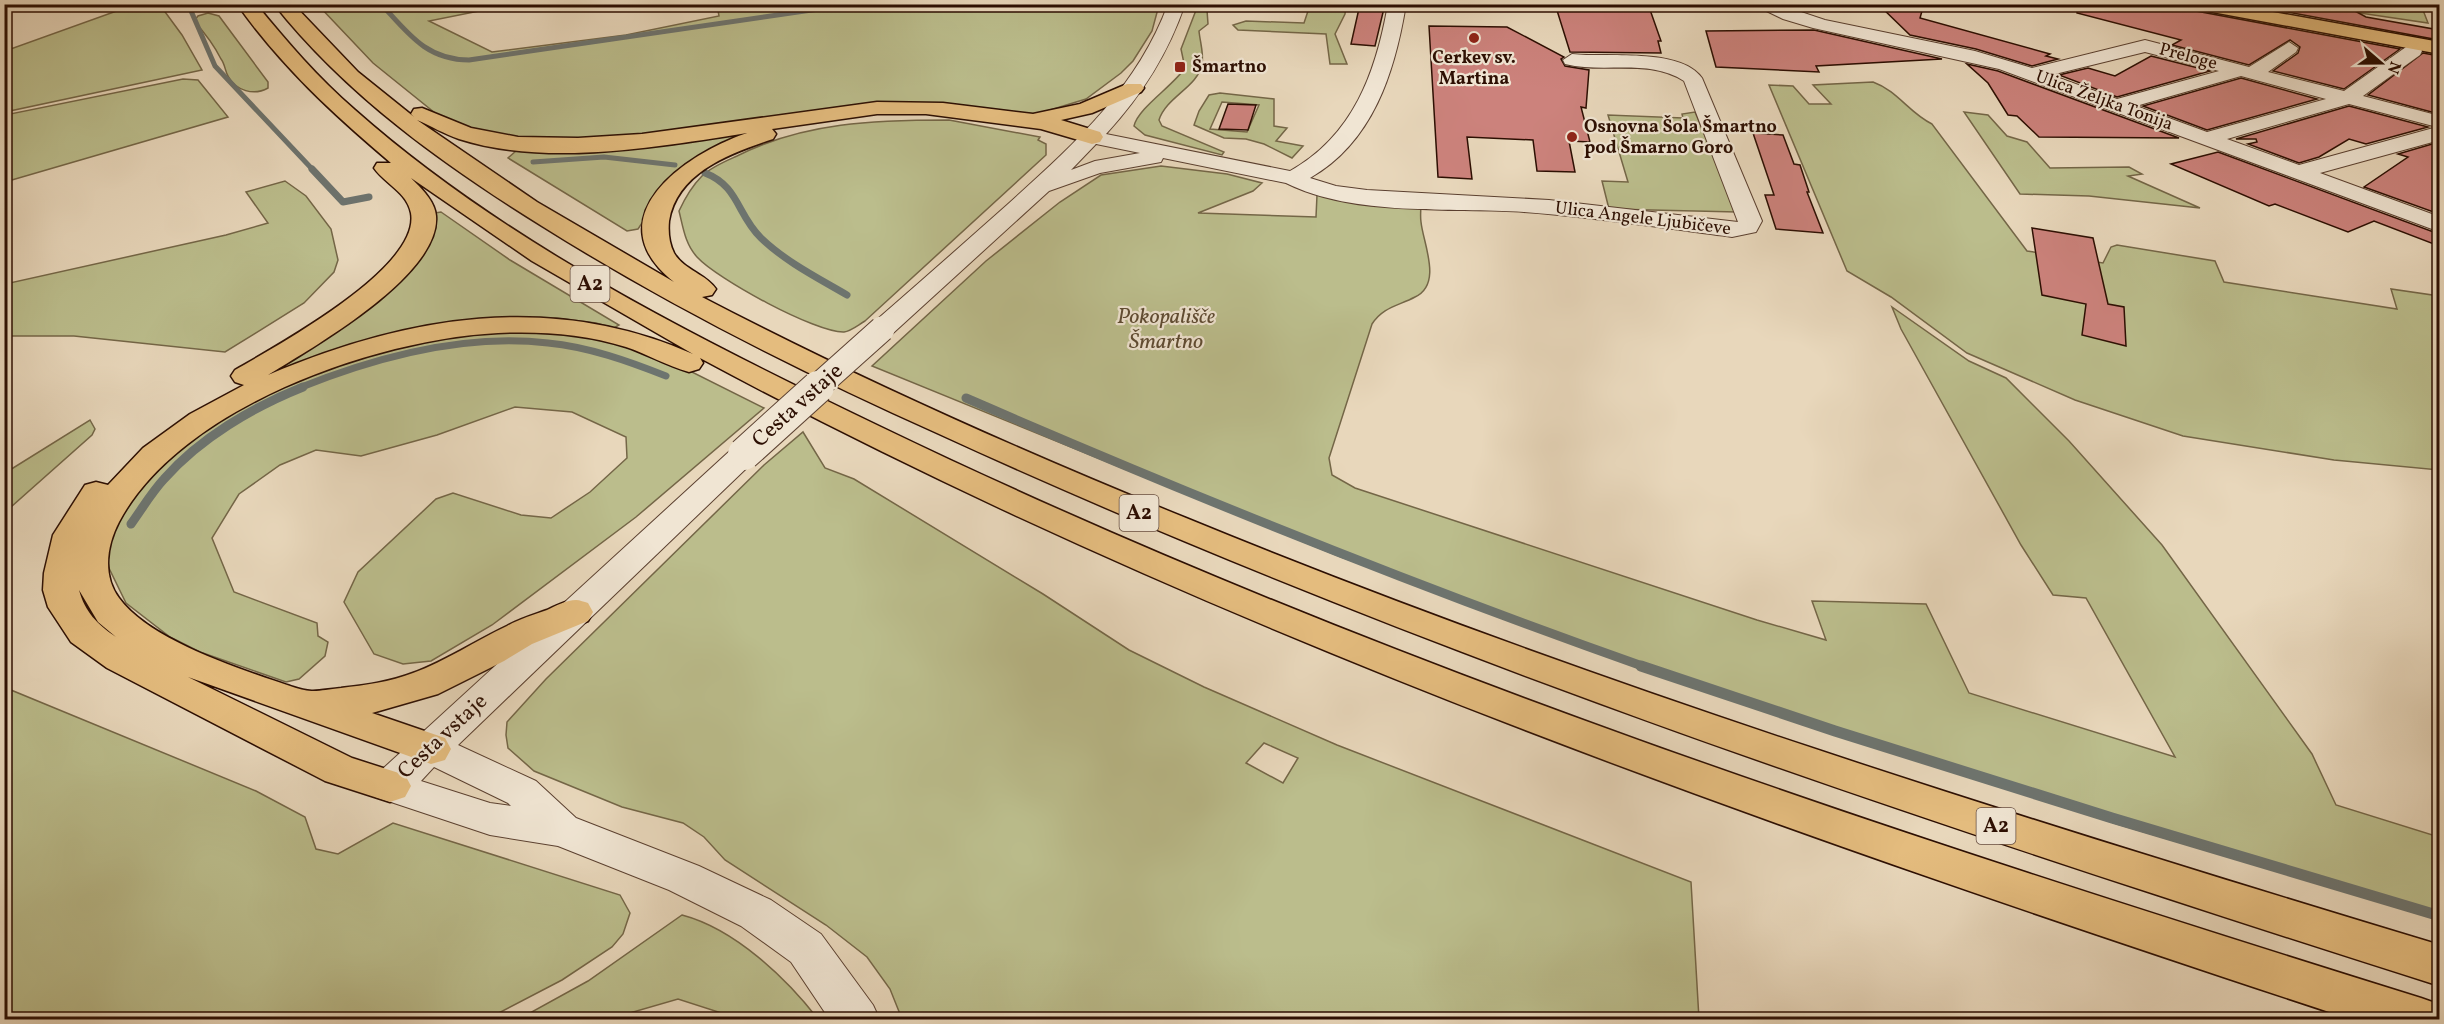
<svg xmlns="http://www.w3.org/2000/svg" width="2444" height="1024" font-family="Vollkorn,serif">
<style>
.green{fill:#bbbd8c;stroke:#746647;stroke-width:1.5;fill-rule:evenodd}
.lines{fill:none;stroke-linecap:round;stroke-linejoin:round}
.stream-far3{stroke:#6d746f;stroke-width:5}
.stream-far2{stroke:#6d746f;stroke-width:7}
.stream-far1{stroke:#6d746f;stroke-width:9}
.stream{stroke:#6d746f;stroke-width:11}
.building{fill:#cc827c;stroke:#2c0e02;stroke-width:1.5}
.minor-casing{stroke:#5b4030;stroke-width:2}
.major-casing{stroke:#2c0e02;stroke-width:3}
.highway-casing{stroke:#2c0e02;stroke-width:3}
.minor{fill:#f0e5d3;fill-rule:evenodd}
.major{fill:#e4bc7e;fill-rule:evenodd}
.highway{fill:#e4bc7e;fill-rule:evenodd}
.minor-bridge-far1-casing{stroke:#5b4030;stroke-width:27;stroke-linecap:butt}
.minor-bridge-casing{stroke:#5b4030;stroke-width:34;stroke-linecap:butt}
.minor-bridge-far1{stroke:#f0e5d3;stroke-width:25}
.minor-bridge{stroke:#f0e5d3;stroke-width:32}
.poi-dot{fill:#8f2418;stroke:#f0e5d3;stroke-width:2}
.labels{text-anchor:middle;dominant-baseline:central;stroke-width:4.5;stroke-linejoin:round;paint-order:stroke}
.far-street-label{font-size:18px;fill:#2c0e02;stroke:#f0e5d3}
.far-poi-label{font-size:18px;font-weight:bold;fill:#2c0e02;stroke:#f0e5d3;text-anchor:start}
.shield{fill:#f0e5d3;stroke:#674e41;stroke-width:1.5}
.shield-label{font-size:21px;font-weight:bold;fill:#2c0e02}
.park-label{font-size:22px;font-style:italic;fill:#5e4b32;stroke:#f0e5d3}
.street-label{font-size:22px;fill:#2c0e02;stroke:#f0e5d3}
</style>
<rect width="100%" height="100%" fill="#e8d7bb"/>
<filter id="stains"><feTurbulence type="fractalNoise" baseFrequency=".00333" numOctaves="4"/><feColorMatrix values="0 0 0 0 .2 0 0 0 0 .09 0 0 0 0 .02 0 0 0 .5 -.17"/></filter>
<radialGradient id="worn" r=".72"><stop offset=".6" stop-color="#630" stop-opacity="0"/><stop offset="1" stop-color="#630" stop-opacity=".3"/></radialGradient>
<g class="green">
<polygon points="121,5 160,5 182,35 202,70 5,112 5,51 125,8"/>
<polygon points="318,5 509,5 429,21 492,52 626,35 719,16 717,5 1159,5 1152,31 1133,61 1121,73 1086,99 1037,114 947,106 658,135 537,141 450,125 373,63"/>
<path d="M1198 5H1210L1207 10 1208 24 1199 31C1200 42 1204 53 1202 64 1198 87 1166 97 1159 120L1162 126 1224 152 1222 155 1145 135 1134 126C1138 108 1173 86 1185 68L1181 49Z"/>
<polygon points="1310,5 1346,5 1345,14 1335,34 1347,64 1330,64 1326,34 1238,30 1233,25 1246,21 1304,23"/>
<polygon points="2350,5 2406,5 2423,10 2428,23 2346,11"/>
<path d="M208 13 219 16 268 82V88C254 96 236 91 228 76 225 71 225 64 221 59 214 45 204 32 194 21L198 16Z"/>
<polygon points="183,79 198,80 228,117 5,182 5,115"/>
<path d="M1873 82C1898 91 1909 113 1932 124L2027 251 2103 263 2111 247 2117 245 2215 261 2224 282 2397 309 2391 289 2439 296V470L2334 460 2183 436 2075 400 1967 353 1891 297 1847 271 1769 85 1793 86 1809 104H1831L1813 85Z"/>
<path d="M1220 93 1274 99V126L1287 128 1276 141 1303 146 1292 158 1264 144 1246 139 1224 138 1194 125 1199 111 1209 95ZM1222 102 1259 105 1247 132 1210 129Z"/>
<polygon points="1695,112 1737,212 1609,209 1602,181 1628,182 1608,115 1683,118 1682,114"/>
<polygon points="1964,112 1988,115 2007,136 2027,142 2050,168 2129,167 2142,174 2128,176 2200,208 2089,196 2020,194"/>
<path d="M949 120 1040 137 1038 140 1046 144V155L865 321C858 325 851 331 844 332 816 333 717 279 697 257 685 244 683 227 679 211 685 198 692 186 702 176 711 167 726 161 737 156 804 122 876 120 949 120Z"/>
<polygon points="768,125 735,141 646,217 638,229 627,231 508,158 516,151"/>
<path d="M1161 166 1227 174 1262 183 1253 191 1198 213 1316 217 1317 195 1421 203C1421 209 1420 216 1421 222 1423 243 1443 284 1415 297 1398 306 1383 307 1372 324L1329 458 1332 475 1355 488 1757 620 1826 640 1812 601 1926 604 1969 693 2175 757 2086 598 2053 595 2021 545 1901 329 1892 307 1969 361 2006 378 2069 441 2162 545 2312 754 2336 805 2439 837V918L2117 824 1656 669 1341 557 872 366 986 261 1060 202 1101 175Z"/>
<polygon points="285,181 306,196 331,229 338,260 334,272 304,303 225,352 74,336 5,336 5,284 226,235 268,223 246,192"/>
<polygon points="441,212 510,260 619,325 614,328 596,323 556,318 481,320 262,379 340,324 435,213"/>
<polygon points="489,331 574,332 664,358 764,408 636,517 492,625 431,661 403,664 374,654 344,602 358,572 436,499 453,493 521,515 551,518 590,492 627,458 626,437 572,412 515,407 437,435 361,456 316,450 280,465 239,494 212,538 234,592 317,623 318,636 328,642 325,656 299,679 286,682 200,652 170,637 126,603 106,562 107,544 134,491 211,422 302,375 416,341"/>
<polygon points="90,420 95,429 92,435 11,507 5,517 5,473"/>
<path d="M803 432 825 468 854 479 1043 594 1129 650 1204 687 1337 745 1691 882 1699 1019H902L890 989 867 957 826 925 725 860 704 837 683 823 622 807 534 771 508 748 506 735 507 722 546 679 764 465ZM1264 743 1298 758 1283 783 1246 763Z"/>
<polygon points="5,684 11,690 256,791 305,817 316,849 338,854 393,823 620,895 630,913 623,934 612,947 562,980 487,1019 5,1019"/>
<path d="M682 915C735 929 786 978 818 1019H740L678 999 609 1019H519L588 981Z"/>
</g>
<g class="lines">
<g class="stream-far3">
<polyline points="188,4 215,66 314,171"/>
<path d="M381 4C408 33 426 60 469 60L853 4"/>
<polyline points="533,162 604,157 675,165"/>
</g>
<g class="stream-far2">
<polyline points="312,169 343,202 369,197"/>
<path d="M705 173C739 186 737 215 761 238 786 262 818 278 847 295"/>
<path d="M299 388C376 357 464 333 548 343 589 347 628 361 666 376"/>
</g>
<g class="stream-far1">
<path d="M966 398C1190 495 1415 586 1645 667"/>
<path d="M131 524C142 509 151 493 164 479 200 438 253 407 303 387"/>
</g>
<polyline class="stream" points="1641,666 1835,731 2112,818 2440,916"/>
</g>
<g class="building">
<polygon points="1360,4 1385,4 1375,46 1351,44"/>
<polygon points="1555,4 1648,4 1661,41 1658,41 1661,53 1570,52"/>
<polygon points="1878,4 1924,4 1920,18 2050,54 2046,56 2058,59 2032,66 1976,49 1910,35"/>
<polygon points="2078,4 2185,4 2196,11 2400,49 2344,89 2273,71 2298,53 2300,47 2290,40 2249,65 2172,45 2181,40 2077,13"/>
<polygon points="2244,4 2342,4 2366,17 2439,30 2439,40"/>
<polygon points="1429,26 1507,27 1564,57 1561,59 1565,66 1589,70 1586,108 1581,107 1590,142 1569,141 1575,172 1537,171 1533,140 1467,137 1472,179 1438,177"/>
<polygon points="1814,30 1942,59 1816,66 1819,72 1716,67 1706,31"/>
<polygon points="2423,53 2439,56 2439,114 2368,95"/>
<polygon points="2151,56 2210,71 2117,97 2059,75 2088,68 2115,76"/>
<polygon points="1967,64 1998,71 2179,138 2039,137 2017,116 2008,115 1988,83"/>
<polygon points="2241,78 2317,99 2207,130 2143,106"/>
<polygon points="1228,104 1256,105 1248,130 1219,129"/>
<polygon points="2349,106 2428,127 2366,144 2349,139 2319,157 2299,163 2248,144 2257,142 2256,139 2236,139"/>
<polygon points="1753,133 1783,135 1794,164 1800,165 1809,192 1807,192 1823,233 1776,229 1765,195 1774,195"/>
<polygon points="2439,142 2439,214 2364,187 2408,157 2398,154"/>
<polygon points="2218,152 2439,234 2439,246 2374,221 2348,232 2275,204 2269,206 2171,164"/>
<polygon points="2032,228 2093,238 2108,304 2124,307 2126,346 2082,335 2086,304 2042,295"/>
</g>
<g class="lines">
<g class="minor-casing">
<g id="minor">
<path d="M1168 4H1185C1168 54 1142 95 1106 134L1290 171C1353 136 1376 73 1388 4H1406C1395 72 1373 142 1310 178L1336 186 1367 190 1549 200 1738 222 1684 81C1648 58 1605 74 1565 64L1563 60 1572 54C1605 58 1680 47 1702 78L1762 221 1756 232 1732 237C1663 228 1594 217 1524 212 1450 207 1354 217 1286 183L1163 158 1161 162 1100 173 1049 191 891 335 882 337 873 335 869 329 873 323C918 284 962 245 1007 205 1072 146 1137 89 1168 4ZM1096 144 1140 153 1095 161 1071 170Z"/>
<path d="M1752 4H1777L1825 20 1975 51 2032 68 2145 40 2249 67 2289 42 2298 48 2296 52 2268 72 2344 91 2406 47H2420L2422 51 2420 55 2363 96 2440 116V140L2320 173 2440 217V232L1999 69 1813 28 1783 19ZM2145 52 2219 71 2117 99 2051 75ZM2241 76 2326 99 2207 132 2136 106ZM2349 104 2437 127 2299 165 2227 139Z"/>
<path d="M744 445 755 448 759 454 755 460 458 745 536 781 576 818 699 866 771 900 821 934 873 1005 880 1020H830L791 962 741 926 669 890 558 846 490 835 376 797 370 786 376 775 733 448ZM434 767 508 803 511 806 490 803 421 781Z"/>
</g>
</g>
<g class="major-casing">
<polygon id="major" points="2187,4 2229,4 2440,42 2440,54 2196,9"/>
</g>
<g class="highway-casing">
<g id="highway">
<path d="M237 4H256C287 42 318 78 355 110 506 244 700 340 881 427 1374 665 1899 835 2421 998L2438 1004 2440 1020H2353C1792 835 1220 638 700 358L703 363 699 369 689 372C667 366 647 354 626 347 585 334 540 331 498 333 375 339 179 408 119 522 107 545 102 575 119 598 150 641 243 670 293 687 313 694 320 690 341 688 365 685 390 682 413 673 446 661 475 641 507 626 519 619 533 615 547 610 555 606 567 600 576 600 580 600 584 602 588 603L593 612 588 621 532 644 504 661 438 694 372 713 445 738 451 749 445 760 431 764 188 677 352 758 405 775 411 786 405 797 390 802 325 781 107 668 71 642 48 607 43 590 44 573 53 535 85 485 96 482 108 485 143 448 190 414 244 385 235 382 231 376 235 370C276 346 421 268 411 213 407 192 385 184 374 168L377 163H391C334 115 280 65 237 4ZM411 178 532 261 693 354C551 291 406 316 268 375 312 348 441 275 436 216 435 201 421 188 411 178ZM79 590 98 622 116 637C97 624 85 612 79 590Z"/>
<path d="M274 4H293L358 72 414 117 411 114 414 109 422 108 471 128 518 137 578 138 642 134 877 102 943 103 1033 114 1080 104 1127 84H1141L1144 88 1141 92 1092 113 1061 120 1100 132 1103 137 1100 142 1092 144 1041 129 926 114H877L772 129 776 134 773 139C731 153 677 172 669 221 668 232 669 243 674 253 684 270 706 274 716 289L712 295 702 297C859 379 1021 451 1186 518 1595 686 2017 817 2440 945V986C1930 824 1423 656 937 433 801 372 668 305 542 226 444 165 347 96 274 4ZM417 120C431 126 444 134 459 139 546 167 658 147 747 133 685 154 593 218 674 282L537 202Z"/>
</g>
</g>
<use href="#minor" class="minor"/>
<use href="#major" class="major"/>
<use href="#highway" class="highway"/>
<g class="minor-bridge-far1-casing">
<polyline id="minor-bridge-far1" points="816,388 882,329"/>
</g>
<g class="minor-bridge-casing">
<polyline id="minor-bridge" points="744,454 818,387"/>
</g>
<use href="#minor-bridge-far1" class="minor-bridge-far1"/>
<use href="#minor-bridge" class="minor-bridge"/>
</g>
<g class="poi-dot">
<circle cx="1474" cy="38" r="6"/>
<rect x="1174" y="61" width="12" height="12" rx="3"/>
<circle cx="1572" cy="137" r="6"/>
</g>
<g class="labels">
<g class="far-street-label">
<text transform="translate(2188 57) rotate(15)">Preloge</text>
<text transform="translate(2104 101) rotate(20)">Ulica Željka Tonija</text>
<text transform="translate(1643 219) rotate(7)">Ulica Angele Ljubičeve</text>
</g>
<g class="far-poi-label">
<text x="1474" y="58" text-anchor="middle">Cerkev sv.<tspan x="1474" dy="21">Martina</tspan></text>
<text x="1192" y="67">Šmartno</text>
<text x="1584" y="127">Osnovna Šola Šmartno<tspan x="1584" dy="21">pod Šmarno Goro</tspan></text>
</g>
<g class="shield">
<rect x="570.5" y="266" width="39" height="36" rx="4.5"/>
<rect x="1119.5" y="495" width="39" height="36" rx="4.5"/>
<rect x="1976.5" y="808" width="39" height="36" rx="4.5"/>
</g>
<g class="shield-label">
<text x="590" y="284">A2</text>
<text x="1139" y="513">A2</text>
<text x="1996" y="826">A2</text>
</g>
<g class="park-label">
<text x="1166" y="317">Pokopališče<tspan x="1166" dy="25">Šmartno</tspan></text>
</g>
<g class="street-label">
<text transform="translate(798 406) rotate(-42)">Cesta vstaje</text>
<text transform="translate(443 737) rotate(-43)">Cesta vstaje</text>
</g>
</g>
<rect width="2444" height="1024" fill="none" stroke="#e8d7bb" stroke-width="24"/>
<rect x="6" y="6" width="2432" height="1012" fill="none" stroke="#2c0e02" stroke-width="3"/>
<rect x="12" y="12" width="2420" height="1000" fill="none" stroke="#2c0e02" stroke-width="1.5"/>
<g transform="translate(2381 63) rotate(110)" stroke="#f0e5d3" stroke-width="4.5" paint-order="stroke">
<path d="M0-4.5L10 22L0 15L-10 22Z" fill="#2c0e02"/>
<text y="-9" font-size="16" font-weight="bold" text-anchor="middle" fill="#2c0e02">N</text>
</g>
<rect width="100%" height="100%" filter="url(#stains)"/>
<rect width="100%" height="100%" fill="url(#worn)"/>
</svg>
